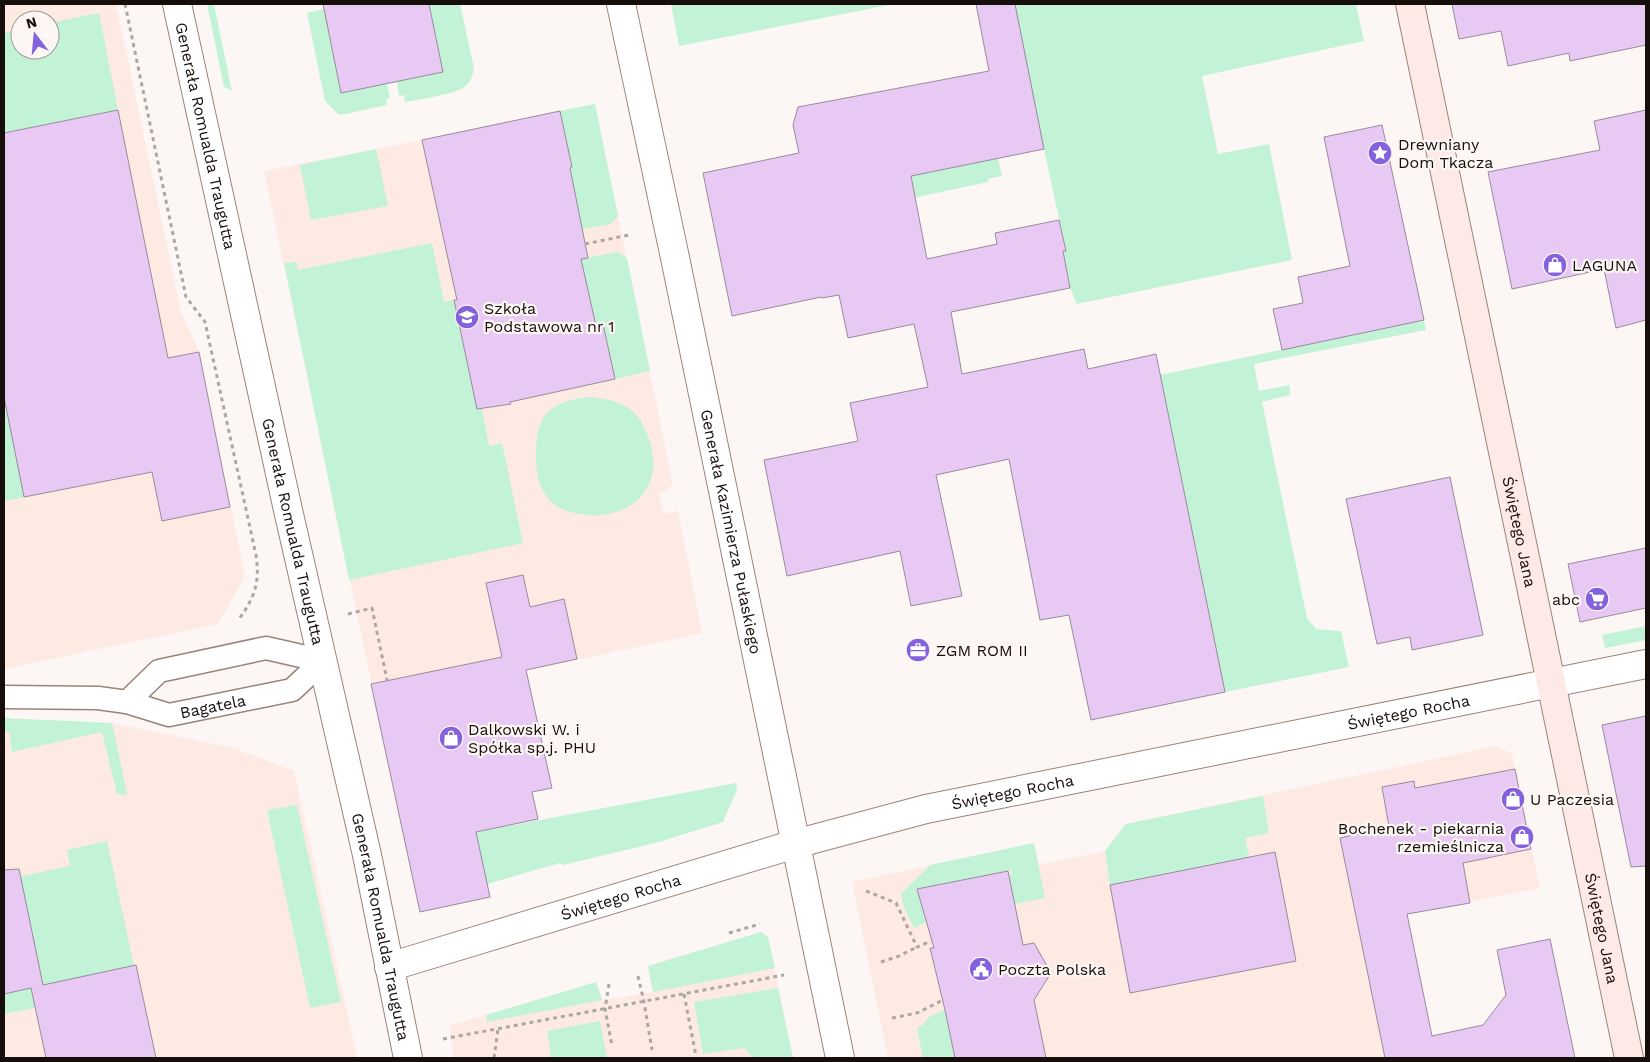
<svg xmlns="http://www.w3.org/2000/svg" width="1650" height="1062" font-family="'Work Sans',sans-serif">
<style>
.built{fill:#fdeae2;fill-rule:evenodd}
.green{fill:#c2f3d7}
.building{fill:#e8c9f3;stroke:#978b9c}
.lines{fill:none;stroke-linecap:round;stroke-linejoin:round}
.service-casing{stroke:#99847b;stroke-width:25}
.minor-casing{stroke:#99847b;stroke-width:30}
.secondary-casing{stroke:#99847b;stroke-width:30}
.path{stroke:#ada7a4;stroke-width:3;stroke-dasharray:4 4;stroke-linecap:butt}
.service{stroke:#fff;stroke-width:22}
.minor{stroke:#fff;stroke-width:28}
.secondary{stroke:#fdeae7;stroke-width:28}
.labels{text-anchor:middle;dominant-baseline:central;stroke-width:4.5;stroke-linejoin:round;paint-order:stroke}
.street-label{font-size:16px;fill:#160e0b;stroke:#fcf7f5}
.poi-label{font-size:16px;fill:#160e0b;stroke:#fcf7f5;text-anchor:start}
</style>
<rect width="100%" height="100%" fill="#fcf7f5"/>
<g class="built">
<path d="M4 4H116L181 312 199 352 245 576 218 624 4 669ZM20 20H50V50H20Z"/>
<polygon points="595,104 673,485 659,494 664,514 678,511 702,633 507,675 538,819 406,847 264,171 422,140"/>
<polygon points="112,723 234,748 294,771 357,1058 4,1058 4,725"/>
<polygon points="1497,746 1512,754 1540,888 1407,914 1436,1058 888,1058 852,882 1034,843 1039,865 1105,851 1126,824"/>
<polygon points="761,932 768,937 793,1058 454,1058 449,1026 596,982 603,1000 653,992 648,966"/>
</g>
<g class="green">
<polygon points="207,4 214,4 232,91 224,87"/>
<path d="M429 4H460L474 68C473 75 470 84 463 88 455 94 417 100 405 102L404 95 399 96 397 81 443 72Z"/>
<polygon points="671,4 895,4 679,46"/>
<polygon points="1015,4 1356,4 1364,41 1202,76 1218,154 1269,144 1292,260 1077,304 1070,288 1063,251 1066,250 1036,113"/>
<polygon points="324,9 387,83 390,98 386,99 387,105 341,115 337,113 325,101 307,13"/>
<polygon points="99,13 118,110 4,133 4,33 20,29 20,50 50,50 50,23"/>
<polygon points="595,104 618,216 610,224 582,229 563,169 572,167 560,111"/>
<polygon points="376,149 388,206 311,220 300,165"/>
<polygon points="998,158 1002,176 988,179 988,182 889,203 887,181"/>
<polygon points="432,243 444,302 454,300 477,408 482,408 489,446 502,443 523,543 349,580 284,263 296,262 298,270"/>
<polygon points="617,252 627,258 650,371 615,379 603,324 596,326 581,259"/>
<polygon points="1424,320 1426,330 1254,364 1259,391 1290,385 1290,395 1262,402 1307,618 1316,629 1341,631 1349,667 1225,692 1160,375"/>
<polygon points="4,397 24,497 4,501"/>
<path d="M589 397C601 398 615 400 625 406 637 413 643 424 648 436 663 477 645 510 601 515 592 516 583 515 575 513 541 506 535 479 536 448 537 435 539 419 550 410 561 401 575 399 589 397Z"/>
<polygon points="1646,626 1646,640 1605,648 1602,635"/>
<polygon points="4,718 112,723 127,793 126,795 117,794 102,732 12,752 9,731 4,732"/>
<polygon points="736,783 737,790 723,822 659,842 563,865 560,863 487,884 476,832"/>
<polygon points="1263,796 1269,833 1245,838 1249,857 1110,885 1105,851 1126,824"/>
<polygon points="297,805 341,1002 310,1008 267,810"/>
<polygon points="107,841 134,966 43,985 22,886 4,889 4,880 70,866 67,850"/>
<polygon points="1034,843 1045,898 1015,904 1009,875 1012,875 1011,870 918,889 926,922 914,928 904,907 901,894 930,865"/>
<polygon points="761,932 768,937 775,968 653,992 648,966"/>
<polygon points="596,982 602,1000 487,1022 486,1015"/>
<polygon points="31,988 35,1008 4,1014 4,994"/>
<polygon points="778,988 793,1058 754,1058 744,1048 703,1054 694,1002"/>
<polygon points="945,1010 955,1058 923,1058 917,1028 924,1024 929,1017"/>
<polygon points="600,1021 607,1058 543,1058 551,1057 547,1031"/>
</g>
<g class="building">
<polygon points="323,4 429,4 443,72 341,93"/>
<polygon points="976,4 1015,4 1044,149 911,176 927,259 997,244 995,233 1059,220 1066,251 1063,251 1070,288 951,312 962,374 1084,349 1088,369 1156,354 1225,692 1091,720 1069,615 1040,620 1009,459 936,475 962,596 911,606 900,551 787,576 764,460 858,441 850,403 928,387 914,324 848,338 839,295 822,298 821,297 732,316 703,173 799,153 793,125 798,107 989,71"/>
<polygon points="1452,4 1646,4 1646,45 1570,61 1569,53 1508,66 1501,31 1459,39"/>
<polygon points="118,110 168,358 199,352 230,507 162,521 152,472 24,497 4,397 4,133"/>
<polygon points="1646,110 1646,320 1616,328 1604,269 1512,289 1488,172 1600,150 1594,121"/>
<polygon points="560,111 572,167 570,168 588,258 581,259 596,326 603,324 615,379 510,402 511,404 477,409 454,300 457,300 422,140"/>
<polygon points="1382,125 1424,320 1282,350 1273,309 1303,303 1298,277 1350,266 1324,137"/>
<polygon points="1450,477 1483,635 1412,650 1410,637 1377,644 1346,499"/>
<polygon points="1646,548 1646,608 1580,622 1568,564"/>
<polygon points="523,575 530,607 564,599 577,659 526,670 552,788 532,792 538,819 476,832 490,897 420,912 371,684 502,657 486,583"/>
<polygon points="1646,716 1646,866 1631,867 1602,725"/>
<polygon points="1515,769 1531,849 1463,863 1470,903 1407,914 1432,1036 1483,1025 1506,995 1497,950 1550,939 1575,1058 1385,1058 1340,838 1389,827 1382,787 1414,781 1415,788"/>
<polygon points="1275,852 1296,961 1130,993 1110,885"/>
<polygon points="19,869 43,985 136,965 156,1058 46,1058 31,988 4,994 4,870"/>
<polygon points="1008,871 1023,945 1034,943 1051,973 1034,1000 1046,1058 955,1058 945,1010 930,948 934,948 917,889"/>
</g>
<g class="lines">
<g class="service-casing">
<g id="service">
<path id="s1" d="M4 697 98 698 127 702 169 715 292 690 323 661"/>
<polyline points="127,702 159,671 266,648 323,661"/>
</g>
</g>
<g class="minor-casing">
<g id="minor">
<path id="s2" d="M177 4 288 510 367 855 408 1058"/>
<path id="s3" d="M621 4 674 253 840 1058"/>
<path id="s4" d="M389 967 795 844 926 809 1646 664"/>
</g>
</g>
<g class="secondary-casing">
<g id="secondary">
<path id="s5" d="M1410 4 1629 1058"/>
</g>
</g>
<g class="path">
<path d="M125 4 186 297 205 322 256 555C260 582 255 597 239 619"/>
<polyline points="585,244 629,235"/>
<polyline points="348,614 372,608 387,680"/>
<polyline points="866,891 896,903 917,947 931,941"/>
<polyline points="729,933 760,924"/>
<polyline points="881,962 899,956 917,947"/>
<polyline points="638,976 644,1002 652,1050"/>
<polyline points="609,984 605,1009 612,1046"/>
<polyline points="684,994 696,1056"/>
<polyline points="892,1018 917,1013 943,1000"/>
<polyline points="443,1039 784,975"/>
<polyline points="494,1058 498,1029"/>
</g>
<use href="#service" class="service"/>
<use href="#minor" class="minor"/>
<use href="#secondary" class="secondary"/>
</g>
<defs>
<g id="sight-disc" transform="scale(1.25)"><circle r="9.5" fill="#8462dd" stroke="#fcf7f5"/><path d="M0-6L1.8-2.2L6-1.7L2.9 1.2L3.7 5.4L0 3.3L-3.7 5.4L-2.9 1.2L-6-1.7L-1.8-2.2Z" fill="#fff"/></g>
<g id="shop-disc" transform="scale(1.25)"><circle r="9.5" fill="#8462dd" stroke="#fcf7f5"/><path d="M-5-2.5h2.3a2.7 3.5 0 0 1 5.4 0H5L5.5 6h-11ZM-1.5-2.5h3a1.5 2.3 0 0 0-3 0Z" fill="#fff"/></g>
<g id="school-disc" transform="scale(1.25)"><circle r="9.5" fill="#8462dd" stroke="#fcf7f5"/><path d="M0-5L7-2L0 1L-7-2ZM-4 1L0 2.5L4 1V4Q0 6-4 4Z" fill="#fff"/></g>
<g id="supermarket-disc" transform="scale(1.25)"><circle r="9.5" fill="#8462dd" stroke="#fcf7f5"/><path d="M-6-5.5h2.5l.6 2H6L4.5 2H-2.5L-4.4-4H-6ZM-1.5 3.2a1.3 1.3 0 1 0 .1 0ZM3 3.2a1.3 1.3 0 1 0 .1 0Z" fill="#fff"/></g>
<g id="office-disc" transform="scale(1.25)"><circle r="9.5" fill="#8462dd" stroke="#fcf7f5"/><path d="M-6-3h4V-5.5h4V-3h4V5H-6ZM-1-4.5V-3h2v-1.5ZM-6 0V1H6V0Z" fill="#fff"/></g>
<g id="civic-disc" transform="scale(1.25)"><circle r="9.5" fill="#8462dd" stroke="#fcf7f5"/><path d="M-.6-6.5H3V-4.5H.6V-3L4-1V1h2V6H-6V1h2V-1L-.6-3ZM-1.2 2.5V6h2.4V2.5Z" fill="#fff"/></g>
</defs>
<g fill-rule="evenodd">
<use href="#sight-disc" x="1380" y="153"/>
<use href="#shop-disc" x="1555" y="265"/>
<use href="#school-disc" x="467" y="317"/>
<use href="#supermarket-disc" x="1597" y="599"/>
<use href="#office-disc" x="918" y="650"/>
<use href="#shop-disc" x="451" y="738"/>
<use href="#shop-disc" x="1513" y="799"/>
<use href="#shop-disc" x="1522" y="837"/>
<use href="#civic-disc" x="981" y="969"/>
</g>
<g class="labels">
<g class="street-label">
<text stroke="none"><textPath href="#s2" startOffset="135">Generała Romualda Traugutta</textPath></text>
<text stroke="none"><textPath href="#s2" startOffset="540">Generała Romualda Traugutta</textPath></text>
<text stroke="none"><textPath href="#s3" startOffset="539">Generała Kazimierza Pułaskiego</textPath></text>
<text stroke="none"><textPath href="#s5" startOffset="539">Świętego Jana</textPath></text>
<text stroke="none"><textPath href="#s1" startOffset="212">Bagatela</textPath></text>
<text stroke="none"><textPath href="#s4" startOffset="1052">Świętego Rocha</textPath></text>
<text stroke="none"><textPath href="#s4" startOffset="648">Świętego Rocha</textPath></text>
<text stroke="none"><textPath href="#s4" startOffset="242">Świętego Rocha</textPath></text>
<text stroke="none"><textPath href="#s2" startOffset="945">Generała Romualda Traugutta</textPath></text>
<text stroke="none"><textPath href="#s5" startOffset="944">Świętego Jana</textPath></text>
</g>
<g class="poi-label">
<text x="1398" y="144">Drewniany<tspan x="1398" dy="18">Dom Tkacza</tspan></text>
<text x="1572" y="265">LAGUNA</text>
<text x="484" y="308">Szkoła<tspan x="484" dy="18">Podstawowa nr 1</tspan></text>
<text x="1580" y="599" text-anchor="end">abc</text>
<text x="936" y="650">ZGM ROM II</text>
<text x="468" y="729">Dalkowski W. i<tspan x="468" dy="18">Spółka sp.j. PHU</tspan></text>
<text x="1530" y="799">U Paczesia</text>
<text x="1504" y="828" text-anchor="end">Bochenek - piekarnia<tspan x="1504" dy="18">rzemieślnicza</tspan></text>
<text x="998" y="969">Poczta Polska</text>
</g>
</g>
<rect width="1650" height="1062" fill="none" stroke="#160e0b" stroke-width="10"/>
<g transform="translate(35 35) rotate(344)"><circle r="24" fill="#fcf7f5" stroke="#a09a97"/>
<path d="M0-4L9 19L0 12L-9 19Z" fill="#8462dd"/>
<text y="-8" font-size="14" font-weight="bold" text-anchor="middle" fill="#160e0b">N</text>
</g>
</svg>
